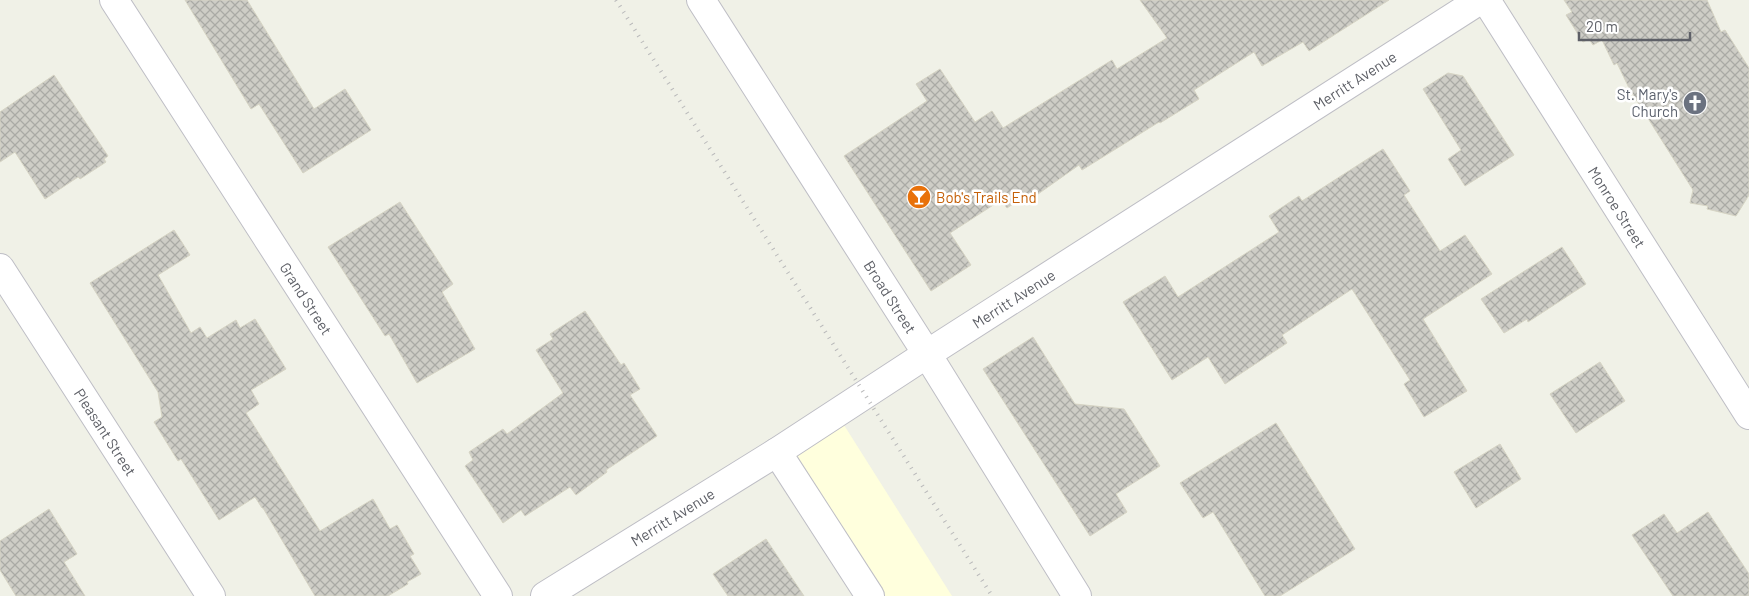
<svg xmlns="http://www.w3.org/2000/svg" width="1749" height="596" font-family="Barlow,sans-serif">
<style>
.commercial{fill:#ffd}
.building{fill:url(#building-cross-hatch);stroke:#d6d4c4}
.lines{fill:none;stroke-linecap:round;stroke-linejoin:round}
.minor-casing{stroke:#bebec5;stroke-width:30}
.minor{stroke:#fff;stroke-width:28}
.rail{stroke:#b9b9ba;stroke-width:4;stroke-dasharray:1 6;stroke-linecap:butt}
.labels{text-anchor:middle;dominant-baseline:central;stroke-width:5;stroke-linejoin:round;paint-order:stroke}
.street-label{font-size:15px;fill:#5e6067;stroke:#fff}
.worship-label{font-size:15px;fill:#5b616d;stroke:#fff;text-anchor:end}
.food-label{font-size:15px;fill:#c56008;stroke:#fff;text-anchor:start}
</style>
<defs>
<pattern id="building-cross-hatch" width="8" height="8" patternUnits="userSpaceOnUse" patternTransform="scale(1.25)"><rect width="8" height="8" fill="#cecdc6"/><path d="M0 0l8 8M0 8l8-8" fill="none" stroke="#aaaaa5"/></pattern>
</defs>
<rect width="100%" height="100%" fill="#f0f1e7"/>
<polygon class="commercial" points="837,414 952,596 870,596 777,452"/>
<g class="building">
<polygon points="185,0 247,0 314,109 345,89 371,130 303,173 259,104 251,109"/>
<polygon points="1140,0 1389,0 1309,51 1303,42 1262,66 1254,52 1194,90 1199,99 1160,123 1159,122 1082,170 1079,165 1031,199 1028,194 1007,208 1001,200 950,233 971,265 931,291 844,156 927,101 916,84 940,69 975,122 992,111 1003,128 1112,60 1117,69 1167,38"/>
<polygon points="1564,0 1707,0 1721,32 1725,30 1749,68 1749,195 1736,216 1707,209 1708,206 1690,203 1693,190 1629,88 1617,63 1614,65 1602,40 1593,45 1589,39 1583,42 1566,15 1572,12"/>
<polygon points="1448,73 1463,76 1514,155 1465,186 1448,159 1461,150 1423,89"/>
<polygon points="54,75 108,156 104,159 106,162 80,179 78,177 45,199 15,152 0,162 0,112"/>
<polygon points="1383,149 1410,191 1404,195 1440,251 1465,235 1492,274 1423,319 1467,391 1424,417 1404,384 1410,380 1352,289 1282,335 1287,343 1225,384 1208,357 1172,380 1123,302 1165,276 1178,297 1279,232 1269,216 1299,196 1302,201"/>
<polygon points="400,202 453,284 442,292 475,349 417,383 389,334 385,336 328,247"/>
<polygon points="174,230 190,255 158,275 191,333 200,327 207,338 236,320 240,328 255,319 286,369 251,390 259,404 246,413 320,531 373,499 390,529 397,525 414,554 410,556 421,574 407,582 408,584 388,596 315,596 263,508 262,508 255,497 219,520 181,459 178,461 154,422 162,417 158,392 90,283"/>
<polygon points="1562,247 1586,284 1528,322 1527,319 1504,333 1481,299"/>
<polygon points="585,311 621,365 624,363 640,389 630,395 657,436 606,470 607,472 576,495 570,487 525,516 521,510 503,523 465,466 473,460 469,452 503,429 507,434 563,393 536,350 553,339 550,334"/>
<polygon points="1033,337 1075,404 1124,409 1160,466 1116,494 1127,512 1090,536 983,369"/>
<polygon points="1600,362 1625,401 1576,433 1550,394"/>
<polygon points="1276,423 1355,549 1280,596 1265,596 1213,512 1203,518 1180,483"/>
<polygon points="1500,444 1521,479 1476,508 1454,472"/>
<polygon points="49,509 77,554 64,562 85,596 16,596 0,570 0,541"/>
<polygon points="1708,512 1749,574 1749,596 1673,596 1632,535 1664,514 1677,533"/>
<polygon points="766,539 804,596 728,596 713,574"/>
</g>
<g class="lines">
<g class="minor-casing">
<g id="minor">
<path id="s1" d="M114 0 498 596"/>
<path id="s2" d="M701 0 927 354 1077 596"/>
<path id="s3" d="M1486 0 1749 415"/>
<path id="s4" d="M0 268 211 596"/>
<polyline points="777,452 870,596"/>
<path id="s5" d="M545 596 777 452 927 354 1480 0"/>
</g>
</g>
<use href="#minor" class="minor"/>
<polyline class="rail" points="616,0 992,596"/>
</g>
<defs>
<g id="church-disc" transform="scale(1.25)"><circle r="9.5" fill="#6b7280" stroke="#fff"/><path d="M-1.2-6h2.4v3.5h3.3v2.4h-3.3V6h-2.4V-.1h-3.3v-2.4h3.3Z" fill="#fff"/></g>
<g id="bar-disc" transform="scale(1.25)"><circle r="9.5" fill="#e8710a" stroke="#fff"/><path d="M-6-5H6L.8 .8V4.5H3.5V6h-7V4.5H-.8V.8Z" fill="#fff"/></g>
</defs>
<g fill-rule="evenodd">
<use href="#church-disc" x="1695" y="103"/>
<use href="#bar-disc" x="919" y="197"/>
</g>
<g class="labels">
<g class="street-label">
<text stroke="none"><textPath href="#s5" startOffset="960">Merritt Avenue</textPath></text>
<text stroke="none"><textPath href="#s3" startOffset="245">Monroe Street</textPath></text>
<text stroke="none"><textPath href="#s2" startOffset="352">Broad Street</textPath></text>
<text stroke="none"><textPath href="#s1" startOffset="355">Grand Street</textPath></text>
<text stroke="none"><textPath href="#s5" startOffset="555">Merritt Avenue</textPath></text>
<text stroke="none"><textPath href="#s4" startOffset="195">Pleasant Street</textPath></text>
<text stroke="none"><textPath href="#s5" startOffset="150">Merritt Avenue</textPath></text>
</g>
<g class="worship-label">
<text x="1678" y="94">St. Mary's<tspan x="1678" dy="17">Church</tspan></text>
</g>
<g class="food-label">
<text x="936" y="197">Bob's Trails End</text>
</g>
</g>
<path d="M1579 32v8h111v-8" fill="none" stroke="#5e6067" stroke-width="2.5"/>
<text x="1586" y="32" font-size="15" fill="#5e6067" stroke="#ffffff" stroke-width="4" paint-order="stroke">20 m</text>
</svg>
